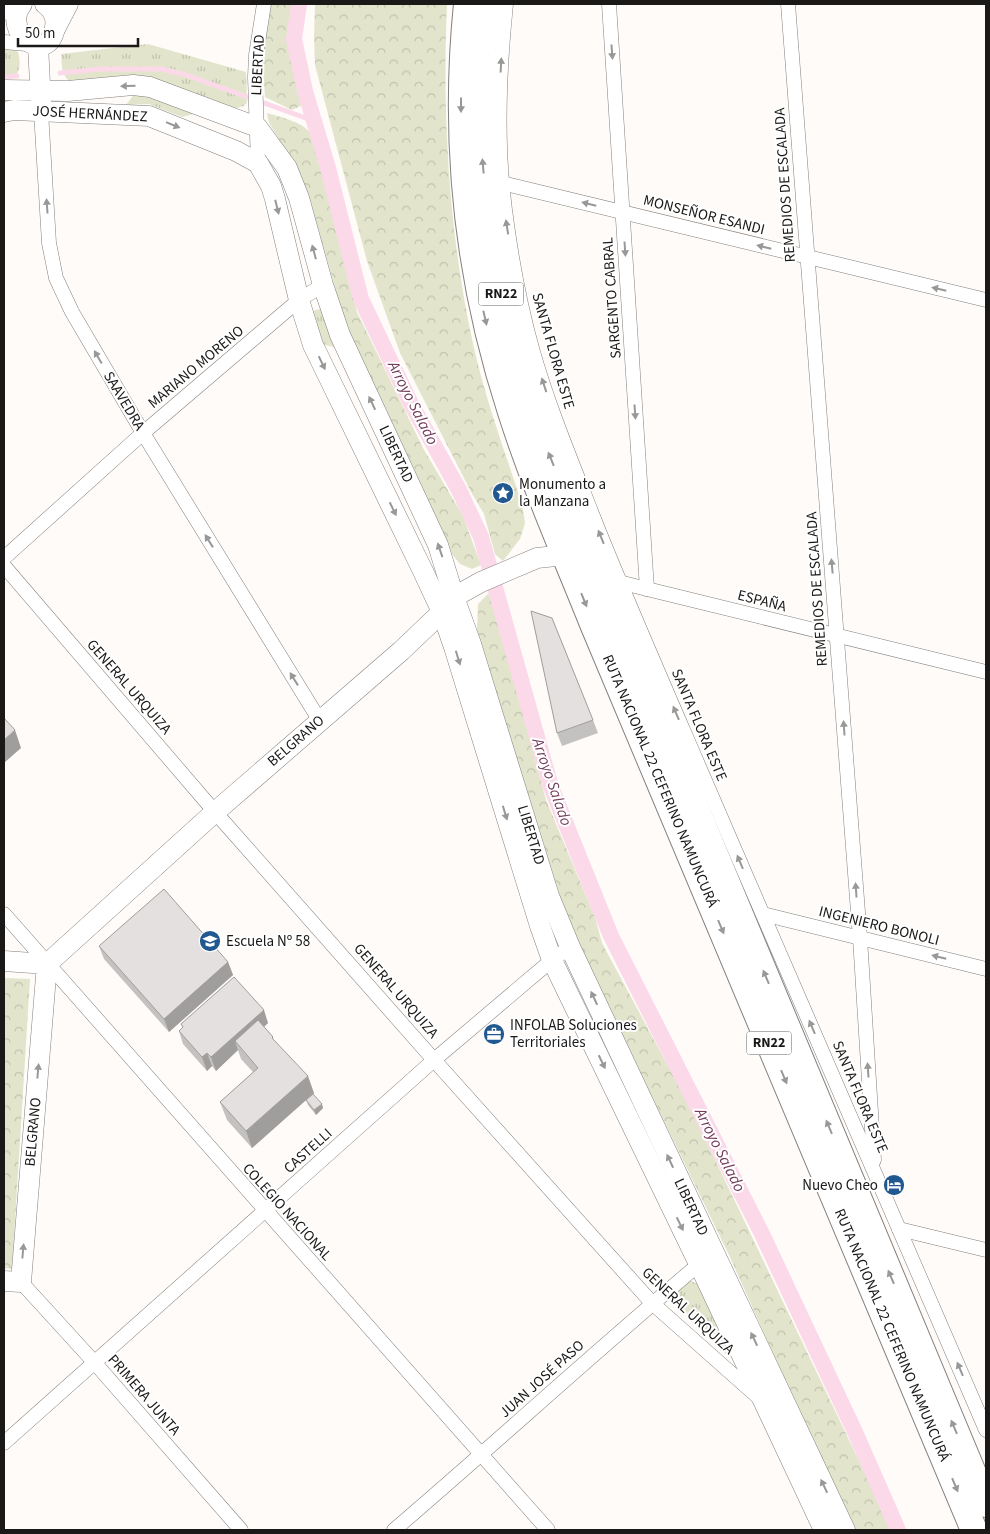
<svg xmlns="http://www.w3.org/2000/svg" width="990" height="1534" font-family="'Source Sans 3',sans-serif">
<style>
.grass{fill:url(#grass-tufts)}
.park{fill:url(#park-crowns)}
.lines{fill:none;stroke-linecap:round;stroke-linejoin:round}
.stream{stroke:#fbd9e9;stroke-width:5}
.canal{stroke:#fbd9e9;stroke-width:16}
.street-casing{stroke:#83807e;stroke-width:15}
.secondary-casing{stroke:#83807e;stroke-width:21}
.highway-casing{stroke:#83807e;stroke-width:28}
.street{stroke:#fff;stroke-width:14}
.secondary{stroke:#fff;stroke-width:20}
.highway{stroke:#fff;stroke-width:26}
.wall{fill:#c4c1c1}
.shaded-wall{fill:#a09d9d}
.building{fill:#e4e0e0;stroke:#a09d9d}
.oneway{fill:#989897}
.labels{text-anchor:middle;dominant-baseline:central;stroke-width:4;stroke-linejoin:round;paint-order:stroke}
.shield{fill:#fff;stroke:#5f5e5d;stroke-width:1}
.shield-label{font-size:14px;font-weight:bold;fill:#1a1918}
.street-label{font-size:15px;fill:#1a1918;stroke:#fff}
.poi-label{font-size:15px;fill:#1a1918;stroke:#fff;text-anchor:start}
.water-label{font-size:16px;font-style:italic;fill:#733d5b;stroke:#fff}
</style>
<defs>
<pattern id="grass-tufts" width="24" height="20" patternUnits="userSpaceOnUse" patternTransform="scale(1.25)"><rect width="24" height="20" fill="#e2e5cb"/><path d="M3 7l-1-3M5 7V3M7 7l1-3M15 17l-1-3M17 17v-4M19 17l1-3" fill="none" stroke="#c1c4ae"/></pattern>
<pattern id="park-crowns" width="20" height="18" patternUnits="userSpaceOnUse" patternTransform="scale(1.25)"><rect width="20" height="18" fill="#e2e5cb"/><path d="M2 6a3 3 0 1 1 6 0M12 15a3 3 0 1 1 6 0" fill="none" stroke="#c1c4ae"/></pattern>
</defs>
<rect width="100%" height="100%" fill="#fefbf9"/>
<g class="grass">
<path d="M148 44 246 72 247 102 244 106 237 108 73 84C61 76 62 67 61 54Z"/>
<path d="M4 48H10L18 52C20 60 21 68 16 75L4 79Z"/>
<polygon points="142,92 197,113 182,117 149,104 126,105 135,93"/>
<polygon points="324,308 337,348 322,344 312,311"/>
<polygon points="688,1280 696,1283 703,1289 731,1355 728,1356 683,1310 679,1300 678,1290"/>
</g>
<g class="park">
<polygon points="269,4 294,4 291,30 293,68 303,105 292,110 265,97 262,56"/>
<path d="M315 4H447C442 116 449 238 474 348 486 401 505 452 522 504L525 523 520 539 503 561 495 554 484 514 470 490 400 353 367 261 315 65 314 38Z"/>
<path d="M267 113C307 124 316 128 322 169L357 312 423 448 463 516 481 565 472 569 460 564 452 554 348 332 311 204 296 167 269 123Z"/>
<polygon points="496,590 502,636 546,800 595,917 602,943 689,1105 892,1530 855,1530 815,1447 729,1255 569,925 477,633 478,604 487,595"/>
<polygon points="4,978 30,979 12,1269 4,1268"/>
</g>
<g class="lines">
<g class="stream">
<polyline points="60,73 101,69 162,69 186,75 314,121"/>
<polyline points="4,77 17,76"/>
</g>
<polyline class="canal" points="299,4 294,39 305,91 328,168 361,299 411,404 459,490 481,537 551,787 611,936 762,1234 855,1432 898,1530"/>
<g class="street-casing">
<g id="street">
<path d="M506 4C499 72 496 142 505 210 511 257 520 306 533 352 550 411 574 467 596 524 638 628 684 731 728 834 814 1032 900 1231 986 1430"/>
<polyline points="609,4 647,589"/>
<polyline points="788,4 860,938 874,1160"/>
<polyline points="4,13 19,6"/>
<polyline points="4,42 27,44"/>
<polyline points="41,112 49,243 56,278 72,312 143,433 320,721"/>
<polyline points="258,163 255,77 256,55 264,4"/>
<polyline points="502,183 986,300"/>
<polyline points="4,558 143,433 299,300 323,285"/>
<polyline points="4,566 215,812 434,1060 652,1303 758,1397"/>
<polyline points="614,579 619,582 647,589 986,672"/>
<polyline points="4,914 548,1530"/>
<polyline points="763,914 986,969"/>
<polyline points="899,1229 986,1250"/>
<polyline points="21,1282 94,1362 241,1530"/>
<polyline points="4,1443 434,1060 552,960 570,947"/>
<path d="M394 1530C498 1441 599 1348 704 1260"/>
</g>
</g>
<g class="secondary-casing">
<g id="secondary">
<path d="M22 4C0 30 48 69 55 27 57 17 52 9 45 4"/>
<polyline points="55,29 68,4"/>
<polyline points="38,45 41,103"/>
<polyline points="4,90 68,91 133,85 150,87 257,127 287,168 299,198 323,285 340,335 438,545 454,597 471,644 549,896 570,947 845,1530"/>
<polyline points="4,112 14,110 149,116 236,151 258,163 271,186 275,199 299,300 313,345 422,569 442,612 454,647 540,926 552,960 699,1264 824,1530"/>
<polyline points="4,961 47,964 21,1282 4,1281"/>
<polyline points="47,964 215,812 401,651 442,612 454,597 481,582 537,558 565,555"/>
</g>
</g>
<g class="highway-casing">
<g id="highway">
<path d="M467 4C453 142 468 280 511 412 534 484 565 554 593 624L974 1530"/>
<path d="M487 4C471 134 486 267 526 392 546 453 573 512 597 571 634 663 673 754 711 845 803 1065 894 1285 986 1504"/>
</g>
</g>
<use href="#street" class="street"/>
<use href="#secondary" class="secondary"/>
<use href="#highway" class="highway"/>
</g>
<g class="wall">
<polygon points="593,720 598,733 562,746 557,733"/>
<polygon points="99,946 228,962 233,975 169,1032 104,959"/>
<polygon points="268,1023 264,1027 273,1037 274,1041 314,1093 252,1148 227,1120 220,1102 253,1072 241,1059 238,1050 216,1071 212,1066 207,1071 183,1044 179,1031 183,1028 181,1024"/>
<polygon points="306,1100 323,1108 316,1115 308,1105"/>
</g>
<g class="shaded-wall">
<polygon points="15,730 21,748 4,763 4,740"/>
<polygon points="228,962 233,975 169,1032 164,1019"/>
<polygon points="264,1010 268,1023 241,1048 235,1041 238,1050 216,1071 211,1057"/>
<polygon points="207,1053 212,1066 207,1071 202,1057"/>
<polygon points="308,1076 314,1093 252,1148 246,1131"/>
<polygon points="322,1104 323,1108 316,1115 314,1110"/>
</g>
<g class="building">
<polygon points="531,611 552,618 593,720 557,733"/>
<polygon points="4,718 15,730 4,740"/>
<polygon points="164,889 228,962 164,1019 99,946"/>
<polygon points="234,977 264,1010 211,1057 207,1053 202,1057 179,1031 183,1027 181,1024"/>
<polygon points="258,1020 273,1037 272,1038 308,1076 246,1131 220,1102 258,1068 235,1041"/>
<polygon points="313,1094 322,1104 314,1110 306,1100"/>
</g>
<defs><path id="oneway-solid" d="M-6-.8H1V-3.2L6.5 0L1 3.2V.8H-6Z" transform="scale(1.25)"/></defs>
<g class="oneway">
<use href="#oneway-solid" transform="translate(612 52) rotate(86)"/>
<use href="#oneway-solid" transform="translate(501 65) rotate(-87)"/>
<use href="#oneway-solid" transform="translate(128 86) rotate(178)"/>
<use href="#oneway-solid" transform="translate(461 105) rotate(90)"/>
<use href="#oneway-solid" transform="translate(173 125) rotate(22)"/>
<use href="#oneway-solid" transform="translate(483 166) rotate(-95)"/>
<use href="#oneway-solid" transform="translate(589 204) rotate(-166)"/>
<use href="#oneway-solid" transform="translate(47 206) rotate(-94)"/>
<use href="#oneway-solid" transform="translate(277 207) rotate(76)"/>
<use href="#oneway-solid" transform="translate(507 227) rotate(-99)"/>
<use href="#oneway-solid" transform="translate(764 247) rotate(-166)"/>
<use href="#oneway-solid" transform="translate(625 249) rotate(86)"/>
<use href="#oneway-solid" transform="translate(314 252) rotate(-105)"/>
<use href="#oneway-solid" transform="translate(939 289) rotate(-167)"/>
<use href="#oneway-solid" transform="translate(485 318) rotate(77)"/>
<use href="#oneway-solid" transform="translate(98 357) rotate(-120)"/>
<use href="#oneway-solid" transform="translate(322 363) rotate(64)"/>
<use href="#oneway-solid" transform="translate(544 385) rotate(-108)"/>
<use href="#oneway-solid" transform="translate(372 403) rotate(-115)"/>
<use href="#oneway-solid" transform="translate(635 412) rotate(86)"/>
<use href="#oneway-solid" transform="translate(551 459) rotate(-112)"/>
<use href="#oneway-solid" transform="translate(393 509) rotate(64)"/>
<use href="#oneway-solid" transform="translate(601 537) rotate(-112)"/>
<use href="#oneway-solid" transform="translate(209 541) rotate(-122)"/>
<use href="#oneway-solid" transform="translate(440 550) rotate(-109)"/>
<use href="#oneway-solid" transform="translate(832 566) rotate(-95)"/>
<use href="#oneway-solid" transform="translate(584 600) rotate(68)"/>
<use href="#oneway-solid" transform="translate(458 658) rotate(73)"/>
<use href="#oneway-solid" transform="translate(294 679) rotate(-122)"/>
<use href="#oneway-solid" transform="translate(676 713) rotate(-113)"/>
<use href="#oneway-solid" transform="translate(844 728) rotate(-94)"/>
<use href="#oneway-solid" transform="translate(505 813) rotate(73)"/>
<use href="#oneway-solid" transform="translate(740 862) rotate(-113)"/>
<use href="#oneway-solid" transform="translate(856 890) rotate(-94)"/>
<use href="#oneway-solid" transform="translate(721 927) rotate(67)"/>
<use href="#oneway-solid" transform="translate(939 957) rotate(-166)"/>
<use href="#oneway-solid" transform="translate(766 977) rotate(-113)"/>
<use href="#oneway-solid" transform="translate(594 998) rotate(-115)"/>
<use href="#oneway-solid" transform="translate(812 1027) rotate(-113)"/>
<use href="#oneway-solid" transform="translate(602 1062) rotate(64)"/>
<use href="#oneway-solid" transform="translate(868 1070) rotate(-94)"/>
<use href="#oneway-solid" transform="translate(38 1071) rotate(-85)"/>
<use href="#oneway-solid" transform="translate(784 1077) rotate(67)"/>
<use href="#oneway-solid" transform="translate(829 1127) rotate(-113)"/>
<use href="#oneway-solid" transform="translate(670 1161) rotate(-115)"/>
<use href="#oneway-solid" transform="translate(680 1224) rotate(64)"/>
<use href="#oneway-solid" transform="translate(23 1251) rotate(-85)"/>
<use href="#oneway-solid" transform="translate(891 1277) rotate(-113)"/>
<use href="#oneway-solid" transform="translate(754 1339) rotate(-115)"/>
<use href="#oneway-solid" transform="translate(960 1369) rotate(-113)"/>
<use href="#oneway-solid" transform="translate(954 1427) rotate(-113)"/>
<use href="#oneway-solid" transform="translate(955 1485) rotate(67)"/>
<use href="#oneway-solid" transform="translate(824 1486) rotate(-115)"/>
</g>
<defs>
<g id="sight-disc" transform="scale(1.125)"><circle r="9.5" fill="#225890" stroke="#fff"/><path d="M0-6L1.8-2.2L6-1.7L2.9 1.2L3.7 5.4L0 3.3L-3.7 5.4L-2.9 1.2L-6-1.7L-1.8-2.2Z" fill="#fff"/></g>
<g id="school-disc" transform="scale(1.125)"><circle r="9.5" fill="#225890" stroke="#fff"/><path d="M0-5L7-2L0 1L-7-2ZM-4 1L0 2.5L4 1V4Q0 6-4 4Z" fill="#fff"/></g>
<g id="office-disc" transform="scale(1.125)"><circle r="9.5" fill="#225890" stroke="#fff"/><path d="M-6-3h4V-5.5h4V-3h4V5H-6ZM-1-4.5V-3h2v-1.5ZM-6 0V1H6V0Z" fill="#fff"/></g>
<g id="hotel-disc" transform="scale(1.125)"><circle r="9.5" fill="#225890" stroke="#fff"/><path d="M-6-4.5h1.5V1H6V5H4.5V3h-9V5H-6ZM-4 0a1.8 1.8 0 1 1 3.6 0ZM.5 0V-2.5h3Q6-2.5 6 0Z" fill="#fff"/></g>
</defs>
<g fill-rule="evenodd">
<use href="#sight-disc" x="503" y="493"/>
<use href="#school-disc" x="210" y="941"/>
<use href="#office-disc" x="494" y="1034"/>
<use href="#hotel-disc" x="894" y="1185"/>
</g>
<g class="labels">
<g class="shield">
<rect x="478.5" y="282.5" width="45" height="23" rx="4"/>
<rect x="746.5" y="1031.5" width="45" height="23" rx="4"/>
</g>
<g class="shield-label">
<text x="501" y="294">RN22</text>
<text x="769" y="1043">RN22</text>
</g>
<g class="street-label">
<text transform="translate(258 65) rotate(-87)">LIBERTAD</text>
<text transform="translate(90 114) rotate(3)">JOSÉ HERNÁNDEZ</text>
<text transform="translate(785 185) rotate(-94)">REMEDIOS DE ESCALADA</text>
<text transform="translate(704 215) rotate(14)">MONSEÑOR ESANDI</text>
<text transform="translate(612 298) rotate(-94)">SARGENTO CABRAL</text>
<text transform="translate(553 351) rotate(74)">SANTA FLORA ESTE</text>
<text transform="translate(196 367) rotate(-40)">MARIANO MORENO</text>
<text transform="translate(124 401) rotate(59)">SAAVEDRA</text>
<text transform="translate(396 454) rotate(65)">LIBERTAD</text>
<text transform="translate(817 589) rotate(-94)">REMEDIOS DE ESCALADA</text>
<text transform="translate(762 601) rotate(14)">ESPAÑA</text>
<text transform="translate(129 687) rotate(49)">GENERAL URQUIZA</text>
<text transform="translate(699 725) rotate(67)">SANTA FLORA ESTE</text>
<text transform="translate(296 741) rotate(-41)">BELGRANO</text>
<text transform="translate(660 781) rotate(67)">RUTA NACIONAL 22 CEFERINO NAMUNCURÁ</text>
<text transform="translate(531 835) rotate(73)">LIBERTAD</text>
<text transform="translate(879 926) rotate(14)">INGENIERO BONOLI</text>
<text transform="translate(396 991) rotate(49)">GENERAL URQUIZA</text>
<text transform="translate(860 1097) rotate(67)">SANTA FLORA ESTE</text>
<text transform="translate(33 1132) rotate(-85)">BELGRANO</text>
<text transform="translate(308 1151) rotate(-42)">CASTELLI</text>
<text transform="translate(691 1207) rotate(65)">LIBERTAD</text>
<text transform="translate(287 1212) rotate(48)">COLEGIO NACIONAL</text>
<text transform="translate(688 1311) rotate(43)">GENERAL URQUIZA</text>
<text transform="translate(892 1335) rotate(67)">RUTA NACIONAL 22 CEFERINO NAMUNCURÁ</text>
<text transform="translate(542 1379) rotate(-42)">JUAN JOSÉ PASO</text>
<text transform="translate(144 1395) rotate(49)">PRIMERA JUNTA</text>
</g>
<g class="poi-label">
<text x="519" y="484">Monumento a<tspan x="519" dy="17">la Manzana</tspan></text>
<text x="226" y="941">Escuela Nº 58</text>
<text x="510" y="1025">INFOLAB Soluciones<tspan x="510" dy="17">Territoriales</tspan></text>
<text x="878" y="1185" text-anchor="end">Nuevo Cheo</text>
</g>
<g class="water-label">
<text transform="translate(413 403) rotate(63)">Arroyo Salado</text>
<text transform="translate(552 782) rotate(71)">Arroyo Salado</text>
<text transform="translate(720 1150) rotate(63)">Arroyo Salado</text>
</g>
</g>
<rect width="990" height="1534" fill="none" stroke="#1a1918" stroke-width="10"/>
<path d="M18 38v8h120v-8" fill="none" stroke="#1a1918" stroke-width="2.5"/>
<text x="25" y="38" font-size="15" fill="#1a1918" stroke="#ffffff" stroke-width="4" paint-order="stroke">50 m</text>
</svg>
